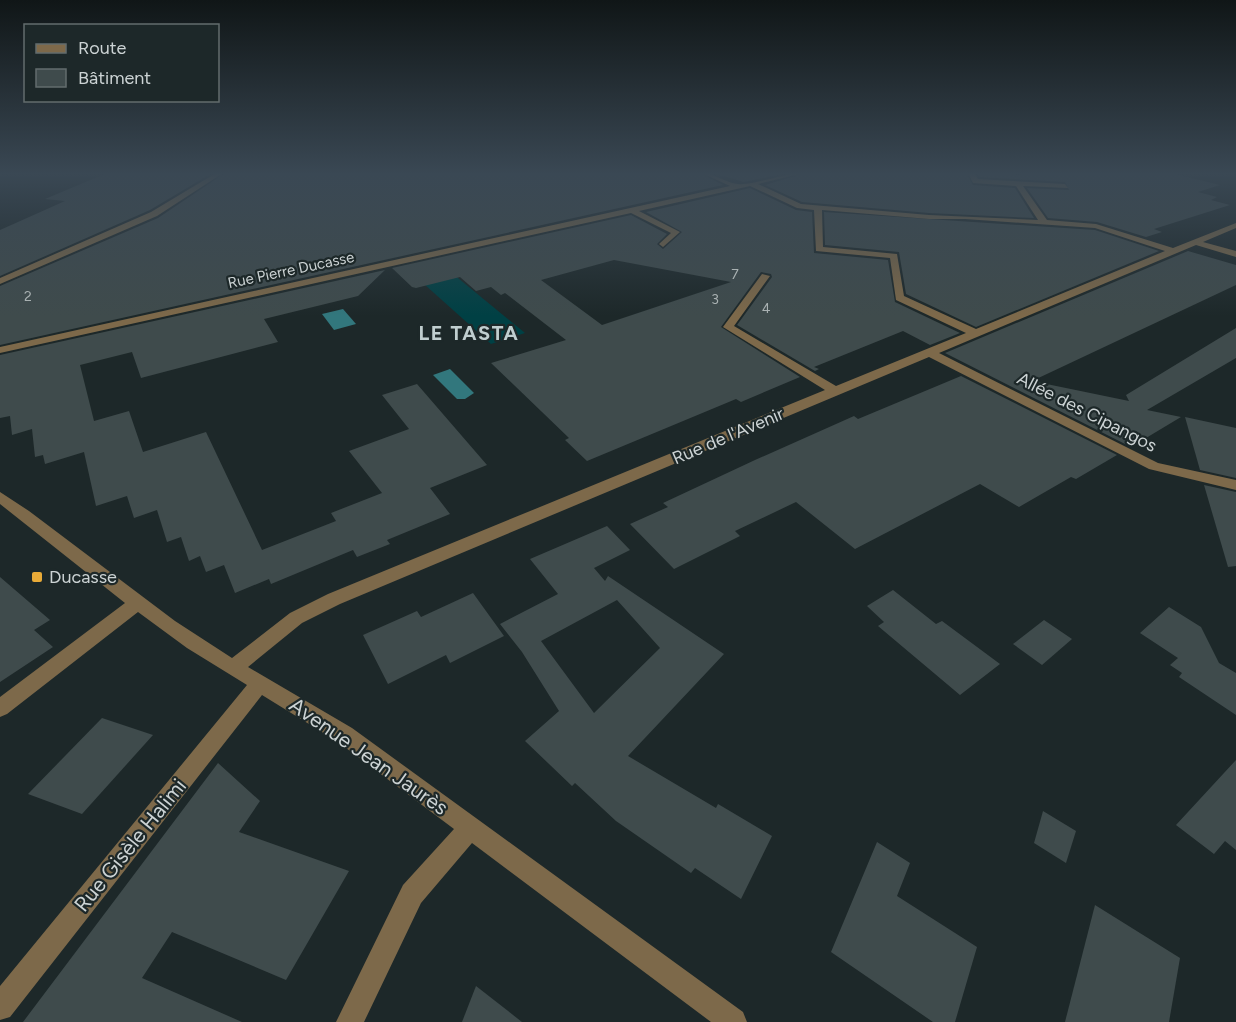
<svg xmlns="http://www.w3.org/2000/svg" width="1236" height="1022" font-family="Figtree,sans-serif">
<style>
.green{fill:#004044}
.water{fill:#32777d}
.building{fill:#3f4b4c;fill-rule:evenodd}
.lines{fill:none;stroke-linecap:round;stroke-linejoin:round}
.minor{fill:#7d694a;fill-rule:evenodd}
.poi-dot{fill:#e9ab38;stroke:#1d2829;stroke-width:2}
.labels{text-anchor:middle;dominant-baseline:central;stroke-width:4.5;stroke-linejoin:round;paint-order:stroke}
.far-number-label{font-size:14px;fill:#a9b1b2}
.far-street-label{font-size:15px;fill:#ccd3d4;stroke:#1d2829}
.street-label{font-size:18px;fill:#ccd3d4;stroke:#1d2829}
.poi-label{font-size:18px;fill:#ccd3d4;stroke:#1d2829;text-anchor:start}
.far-district-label{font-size:20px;font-weight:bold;letter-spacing:1.5px;fill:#c0cecf;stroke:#1d2829}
.near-street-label{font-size:21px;fill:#ccd3d4;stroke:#1d2829}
</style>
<rect width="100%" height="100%" fill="#1d2829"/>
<polygon class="green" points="436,260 525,333 491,344 405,267"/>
<g class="water">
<polygon points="343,309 356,324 334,330 322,314"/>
<polygon points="450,369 474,393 465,399 457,399 433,375"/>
</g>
<g class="building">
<polygon points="107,173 212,173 150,210 0,276 0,230 65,201 45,199"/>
<polygon points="225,173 700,173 723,185 0,345 0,286 158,218"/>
<polygon points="713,173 787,173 744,182"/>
<polygon points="805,173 966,173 973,185 1015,188 1034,218 929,213 802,202 765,185"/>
<polygon points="977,173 1021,175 1020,173 1171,173 1220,185 1198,192 1217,197 1211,200 1230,205 1154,229 1162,232 1146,237 1097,222 1048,218 1027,188 1069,190 1065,182 979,177"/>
<path d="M750 188 796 210 812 212 814 253 888 260 895 302 960 333 930 345 903 331 814 367 819 369 815 371 737 325 772 277 771 274 761 272 721 327 800 377 741 402 736 399 587 461 565 440 569 438 491 363 566 340 505 293 501 295 491 287 476 291 460 277 416 288 412 287 392 268 631 215 667 234 657 244 663 249 682 232 646 212ZM614 260 731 282 602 325 541 280Z"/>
<polygon points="824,212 1095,230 1159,251 976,327 906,294 899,252 825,245"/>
<polygon points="1188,251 1236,265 1236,285 1032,381 1129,401 1126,395 1236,328 1236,358 1147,410 1181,417 1131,447 945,353"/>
<polygon points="385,270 358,296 264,319 278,342 141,378 132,352 80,365 94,421 129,411 143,452 206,432 262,550 336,521 331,513 382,493 349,451 409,429 382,395 417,384 487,465 430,488 450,514 387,540 390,544 357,557 353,550 271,584 269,579 235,593 224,565 206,572 200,556 189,561 181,537 167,542 157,510 134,518 127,496 96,506 84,452 45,464 43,455 35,457 32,429 12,435 10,416 0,418 0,355"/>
<polygon points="961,376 1117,455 1076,479 1071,477 1019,507 980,484 855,549 796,502 735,531 740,536 674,569 630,524 668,507 663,503 755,460 854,416 858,419"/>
<polygon points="1185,417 1236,428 1236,478 1200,470"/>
<polygon points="1204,485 1236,492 1236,566 1228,567"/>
<path d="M607 526 630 550 594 568 605 581 608 576 724 654 628 756 716 808 718 804 772 836 741 899 695 868 691 873 616 821 575 783 572 786 525 741 559 711 522 652 500 624 558 594 530 559ZM617 600 660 648 594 713 541 641Z"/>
<polygon points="0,577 50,620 34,630 53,647 0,682"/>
<polygon points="893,590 936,624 942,621 1000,664 960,695 878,626 884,622 867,606"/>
<polygon points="473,593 504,636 450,663 446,655 388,684 363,635 417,611 421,617"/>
<polygon points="1169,607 1201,627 1219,663 1236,673 1236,715 1179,677 1182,673 1170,665 1178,658 1140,633"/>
<polygon points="1044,620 1072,639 1042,665 1013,644"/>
<polygon points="102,718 153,735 82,814 28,794"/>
<polygon points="1236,760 1236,850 1225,841 1214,854 1176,825"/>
<polygon points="218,763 260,801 239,832 349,871 286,980 172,932 142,978 242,1022 23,1022"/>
<polygon points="1043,811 1076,831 1066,863 1034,843"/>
<polygon points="877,842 910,863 897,896 977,947 955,1022 933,1022 831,952"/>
<polygon points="1095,905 1180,958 1169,1022 1065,1022"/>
<polygon points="476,986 522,1022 462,1022"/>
</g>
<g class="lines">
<g class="minor">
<polygon points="216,173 223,173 157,216 0,284 0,278 151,212"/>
<path d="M702 173C715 173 725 183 738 184 751 186 784 173 803 173L758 184 801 204 929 215 1038 220 1016 186 973 183 968 173H974L978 179 1065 184 1068 188 1023 186 1047 220 1096 224 1173 248 1236 223V228L1203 242 1236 251V257L1196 245 939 353 1158 463 1236 480V490L1149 469 929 357 340 604 302 623 248 667 352 728 743 1012 747 1022H711L472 843 421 903 364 1022H336L403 885 454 829 338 742 262 695 10 1017 0 1020V986L247 685 187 648 138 612 7 714 0 717V697L125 603 0 504V492L29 511 175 621 232 658 290 613 328 594 825 390 723 327 762 274 770 276 734 326 836 386 966 333 896 300 890 258 816 251 814 210 797 208 750 186 639 211 680 232 663 247 659 244 671 233 631 213 0 353V347L730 186ZM822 210 929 219H965L1095 228 1165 251 976 329 904 296 897 254 823 247Z"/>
</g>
</g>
<linearGradient id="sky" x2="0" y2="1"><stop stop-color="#101617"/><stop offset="0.55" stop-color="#3a4854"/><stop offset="1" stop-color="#3a4854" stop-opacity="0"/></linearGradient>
<rect width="1236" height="316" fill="url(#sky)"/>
<rect class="poi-dot" x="31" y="571" width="12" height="12" rx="3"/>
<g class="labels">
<g class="far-number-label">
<text x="735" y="274">7</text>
<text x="28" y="296">2</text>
<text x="715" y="299">3</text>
<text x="766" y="308">4</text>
</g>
<g class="far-street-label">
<text transform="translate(291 270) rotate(-12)">Rue Pierre Ducasse</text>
</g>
<g class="street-label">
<text transform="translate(1087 412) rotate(27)">Allée des Cipangos</text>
<text transform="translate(728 436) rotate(-23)">Rue de l'Avenir</text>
</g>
<g class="poi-label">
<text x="49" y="577">Ducasse</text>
</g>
<g class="far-district-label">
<text x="469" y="333">LE TASTA</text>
</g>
<g class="near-street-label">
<text transform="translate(369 756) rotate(35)">Avenue Jean Jaurès</text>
<text transform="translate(130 845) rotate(-51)">Rue Gisèle Halimi</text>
</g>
</g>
<rect x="24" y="24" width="195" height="78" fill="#1d2829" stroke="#636c6d" stroke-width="1.5"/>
<rect x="36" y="44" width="30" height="9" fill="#7d694a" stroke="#636c6d" stroke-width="1.5"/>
<text x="78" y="54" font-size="18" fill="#ccd3d4">Route</text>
<rect x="36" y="69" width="30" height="18" fill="#3f4b4c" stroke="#636c6d" stroke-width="1.5"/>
<text x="78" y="84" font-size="18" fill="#ccd3d4">Bâtiment</text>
</svg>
